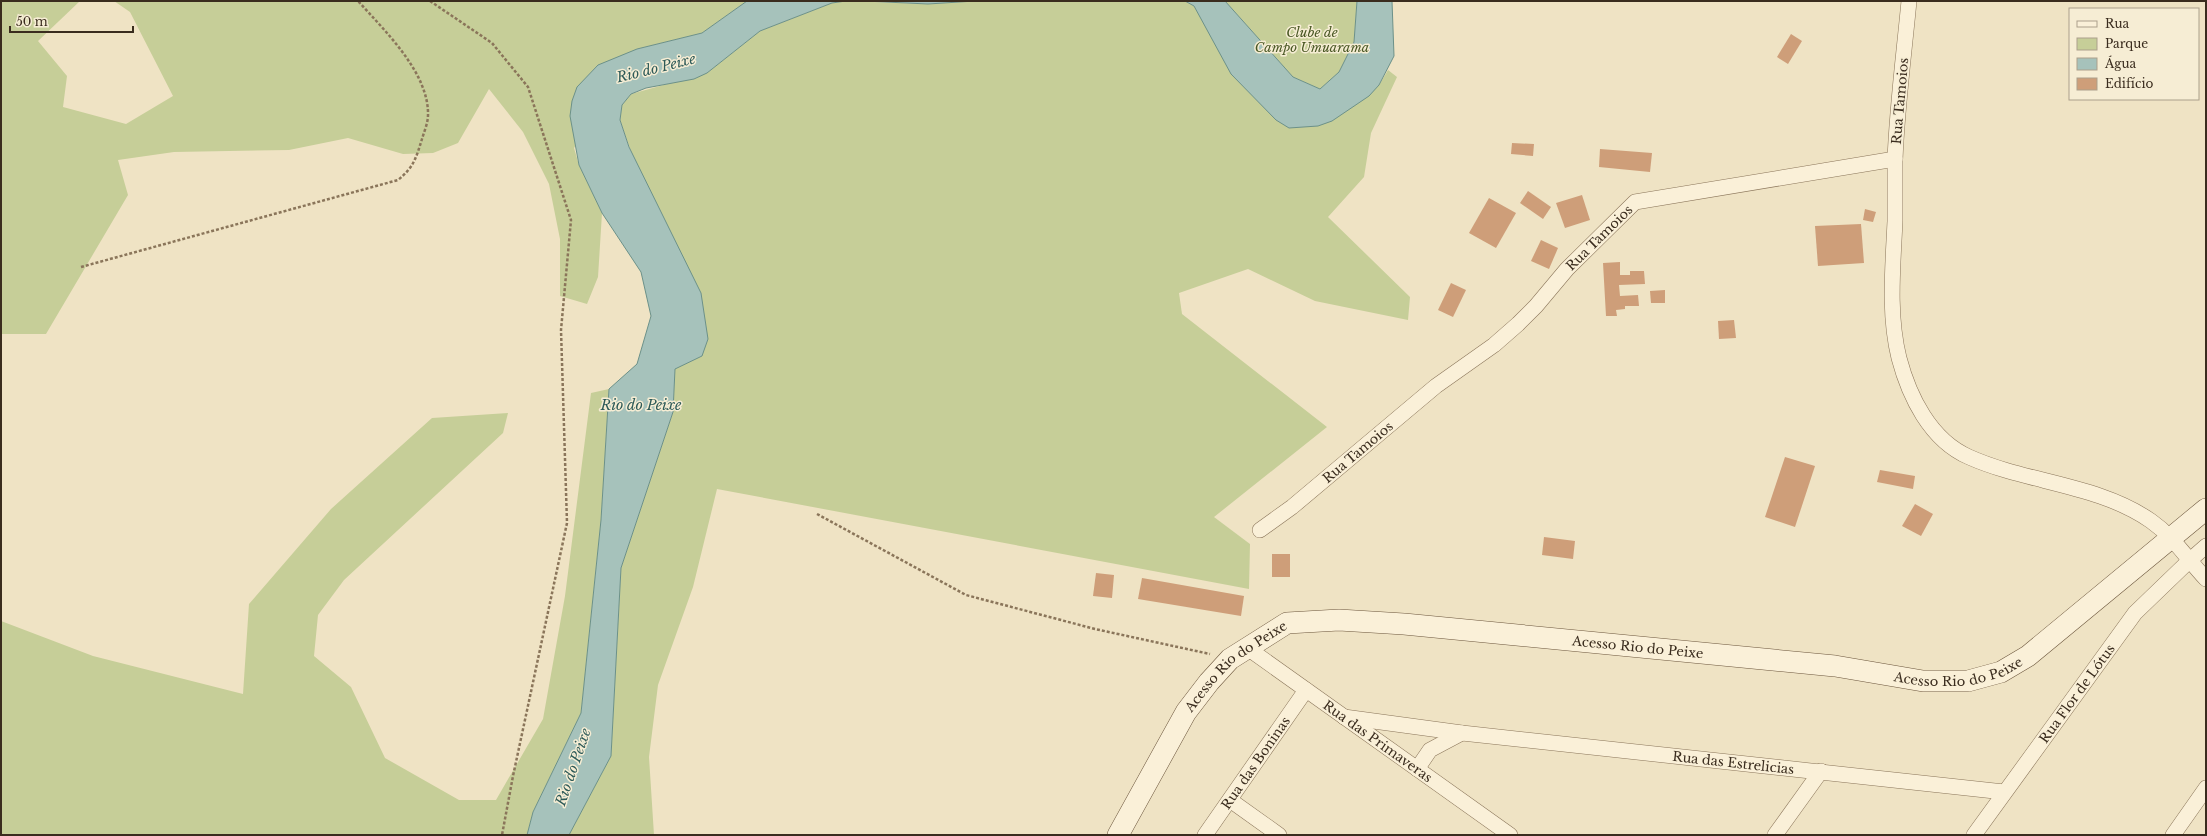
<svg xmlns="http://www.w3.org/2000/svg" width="2207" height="836" font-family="'Libre Baskerville',serif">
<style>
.green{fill:#c6ce98}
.water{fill:#a6c2bb;stroke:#6c9189}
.building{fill:#ce9e79}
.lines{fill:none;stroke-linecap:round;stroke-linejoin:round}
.street-casing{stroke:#8a755a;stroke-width:16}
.secondary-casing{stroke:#6c563d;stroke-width:22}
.path{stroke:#8a755a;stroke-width:2.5;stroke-dasharray:3 2;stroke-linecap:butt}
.street{stroke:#faf0d8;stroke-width:15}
.secondary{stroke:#faf0d8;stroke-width:21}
.labels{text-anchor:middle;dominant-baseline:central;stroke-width:3;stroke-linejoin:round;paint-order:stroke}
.park-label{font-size:13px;font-style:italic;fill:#495724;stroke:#f6edd4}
.street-label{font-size:13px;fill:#3a2c1e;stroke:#f6edd4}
.water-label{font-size:14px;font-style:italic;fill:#2d5a58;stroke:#f6edd4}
</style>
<rect width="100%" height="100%" fill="#efe3c4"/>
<g class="green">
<polygon points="1,1 80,1 38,41 67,76 63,107 126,124 173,96 130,12 114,1 747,1 702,33 637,49 574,148 579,165 602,213 598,277 587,304 560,296 560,239 549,184 523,132 489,89 458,143 433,153 403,154 348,138 289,150 174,152 118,160 128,195 46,334 1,334"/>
<polygon points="846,1 928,4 975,1 1185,1 1194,6 1276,120 1379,85 1388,70 1397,77 1371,133 1364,177 1328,217 1410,297 1408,320 1315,301 1248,269 1179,293 1182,314 1327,427 1214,517 1250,544 1249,589 717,489 693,587 658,685 649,757 654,835 569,835 611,756 621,568 673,412 675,368 702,356 620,120 622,105 631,94 707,73 760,31 832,3"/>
<polygon points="1225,1 1357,1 1354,42 1339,72 1320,89 1293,77"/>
<polygon points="609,389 601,520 581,713 533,812 527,835 1,835 1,621 93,656 243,694 249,604 331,509 432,418 508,413 503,433 344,580 318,615 314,656 351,687 385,758 459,800 496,800 543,719 565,596 591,393"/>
</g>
<g class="water">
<polygon points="747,1 846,1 832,3 760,31 707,73 694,79 646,88 631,94 622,105 620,120 629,147 701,293 708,339 702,356 675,369 673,412 621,568 611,756 569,835 527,835 533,812 581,713 601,520 609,389 637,364 651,316 641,272 602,213 579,165 570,116 572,101 577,87 598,65 637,49 702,33"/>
<polygon points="864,1 975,1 928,4"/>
<polygon points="1185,1 1225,1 1293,77 1320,89 1339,72 1354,42 1357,1 1392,1 1394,56 1379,85 1369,96 1332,121 1318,126 1289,128 1276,120 1231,74 1194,6"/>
</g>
<g class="building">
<polygon points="1791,34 1802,41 1788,64 1777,57"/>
<polygon points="1512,143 1534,144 1533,156 1511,154"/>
<polygon points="1600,149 1652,153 1650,172 1599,167"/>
<polygon points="1528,191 1551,207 1543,219 1520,203"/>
<polygon points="1582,195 1590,220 1565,228 1556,203"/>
<polygon points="1489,198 1516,213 1496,248 1469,233"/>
<polygon points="1865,209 1876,212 1873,222 1863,220"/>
<polygon points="1861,224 1864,263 1818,266 1815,226"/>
<polygon points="1541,240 1558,248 1549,269 1531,261"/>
<polygon points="1620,262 1620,275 1630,275 1630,271 1644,271 1645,284 1619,285 1620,296 1638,295 1639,306 1625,306 1625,309 1616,310 1617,316 1606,316 1603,263"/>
<polygon points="1451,283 1466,290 1453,317 1438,310"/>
<polygon points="1665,290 1665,303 1651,303 1650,291"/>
<polygon points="1734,320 1736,338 1719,339 1718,321"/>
<polygon points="1785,457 1815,466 1795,527 1765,517"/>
<polygon points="1880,470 1915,476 1913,489 1877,482"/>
<polygon points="1915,504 1933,514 1921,536 1902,526"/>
<polygon points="1544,537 1575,541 1573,559 1542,555"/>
<rect x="1272" y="554" width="18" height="23"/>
<polygon points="1096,573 1114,575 1112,598 1093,596"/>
<polygon points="1142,578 1244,596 1241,616 1138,599"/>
</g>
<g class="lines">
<g class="street-casing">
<g id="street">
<path d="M1909 1C1904 54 1897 107 1895 160 1895 181 1895 201 1895 221 1893 266 1888 314 1899 358 1909 396 1930 440 1969 457 2027 483 2098 484 2151 521 2174 537 2187 559 2206 579"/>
<path id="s1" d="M1260 530 1292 507 1436 386 1494 345 1518 324 1536 306 1567 269 1635 202 1895 159"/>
<path id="s2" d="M1246 647 1510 835"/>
<path id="s3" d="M1344 717 1462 733 2004 792"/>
<polyline points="1417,769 1430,750 1462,733"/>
<polyline points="1230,800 1279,835"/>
<path id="s4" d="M1205 835 1306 690"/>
<polyline points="1775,835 1821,771"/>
<path id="s5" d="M1974 835 2135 613 2189 561 2206 546"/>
<polyline points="2173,835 2206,788"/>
</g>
</g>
<g class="secondary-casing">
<g id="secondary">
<path id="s6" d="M1118 835 1186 712 1209 682 1230 659 1287 623 1339 620 1404 624 1835 666 1923 681H1968L2001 672 2028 656 2206 509"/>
</g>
</g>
<g class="path">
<polyline points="430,1 492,43 528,87 571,220 561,330 567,523 513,776 502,835"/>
<path d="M81 267 398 180C414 167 416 158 422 139 424 132 428 123 428 115 429 73 385 31 358 1"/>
<polyline points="817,514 966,595 1095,629 1210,654"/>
</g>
<use href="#street" class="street"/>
<use href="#secondary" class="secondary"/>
</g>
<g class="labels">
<g class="park-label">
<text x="1312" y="32">Clube de<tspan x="1312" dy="15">Campo Umuarama</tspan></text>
</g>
<g class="street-label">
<text transform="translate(1900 101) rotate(-85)">Rua Tamoios</text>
<text stroke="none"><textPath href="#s1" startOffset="449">Rua Tamoios</textPath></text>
<text stroke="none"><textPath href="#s1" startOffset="125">Rua Tamoios</textPath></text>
<text stroke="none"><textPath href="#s6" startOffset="629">Acesso Rio do Peixe</textPath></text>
<text stroke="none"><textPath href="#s6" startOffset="953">Acesso Rio do Peixe</textPath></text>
<text stroke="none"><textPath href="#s6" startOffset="209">Acesso Rio do Peixe</textPath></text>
<text stroke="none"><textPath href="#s5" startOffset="175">Rua Flor de Lótus</textPath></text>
<text stroke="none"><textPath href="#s2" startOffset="162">Rua das Primaveras</textPath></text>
<text stroke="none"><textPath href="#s3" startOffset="392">Rua das Estrelicias</textPath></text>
<text stroke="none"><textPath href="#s4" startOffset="88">Rua das Boninas</textPath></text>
</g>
<g class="water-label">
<text transform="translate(656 68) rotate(-14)">Rio do Peixe</text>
<text x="641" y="405">Rio do Peixe</text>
<text transform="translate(573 767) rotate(-71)">Rio do Peixe</text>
</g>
</g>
<rect width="2207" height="836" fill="none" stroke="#3a2c1e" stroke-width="4"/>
<rect x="2069" y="8" width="130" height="92" fill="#f6edd4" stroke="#aba08b"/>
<rect x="2077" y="21" width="20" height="6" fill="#faf0d8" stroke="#aba08b"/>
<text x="2105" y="28" font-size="12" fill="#3a2c1e">Rua</text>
<rect x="2077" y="38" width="20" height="12" fill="#c6ce98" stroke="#aba08b"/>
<text x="2105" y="48" font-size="12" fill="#3a2c1e">Parque</text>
<rect x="2077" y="58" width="20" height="12" fill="#a6c2bb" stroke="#aba08b"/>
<text x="2105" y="68" font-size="12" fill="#3a2c1e">Água</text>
<rect x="2077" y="78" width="20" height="12" fill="#ce9e79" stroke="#aba08b"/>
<text x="2105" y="88" font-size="12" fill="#3a2c1e">Edifício</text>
<path d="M10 26v6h123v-6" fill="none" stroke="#3a2c1e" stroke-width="2"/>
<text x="16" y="26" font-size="12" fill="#3a2c1e" stroke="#f6edd4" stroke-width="3" paint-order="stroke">50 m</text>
</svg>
